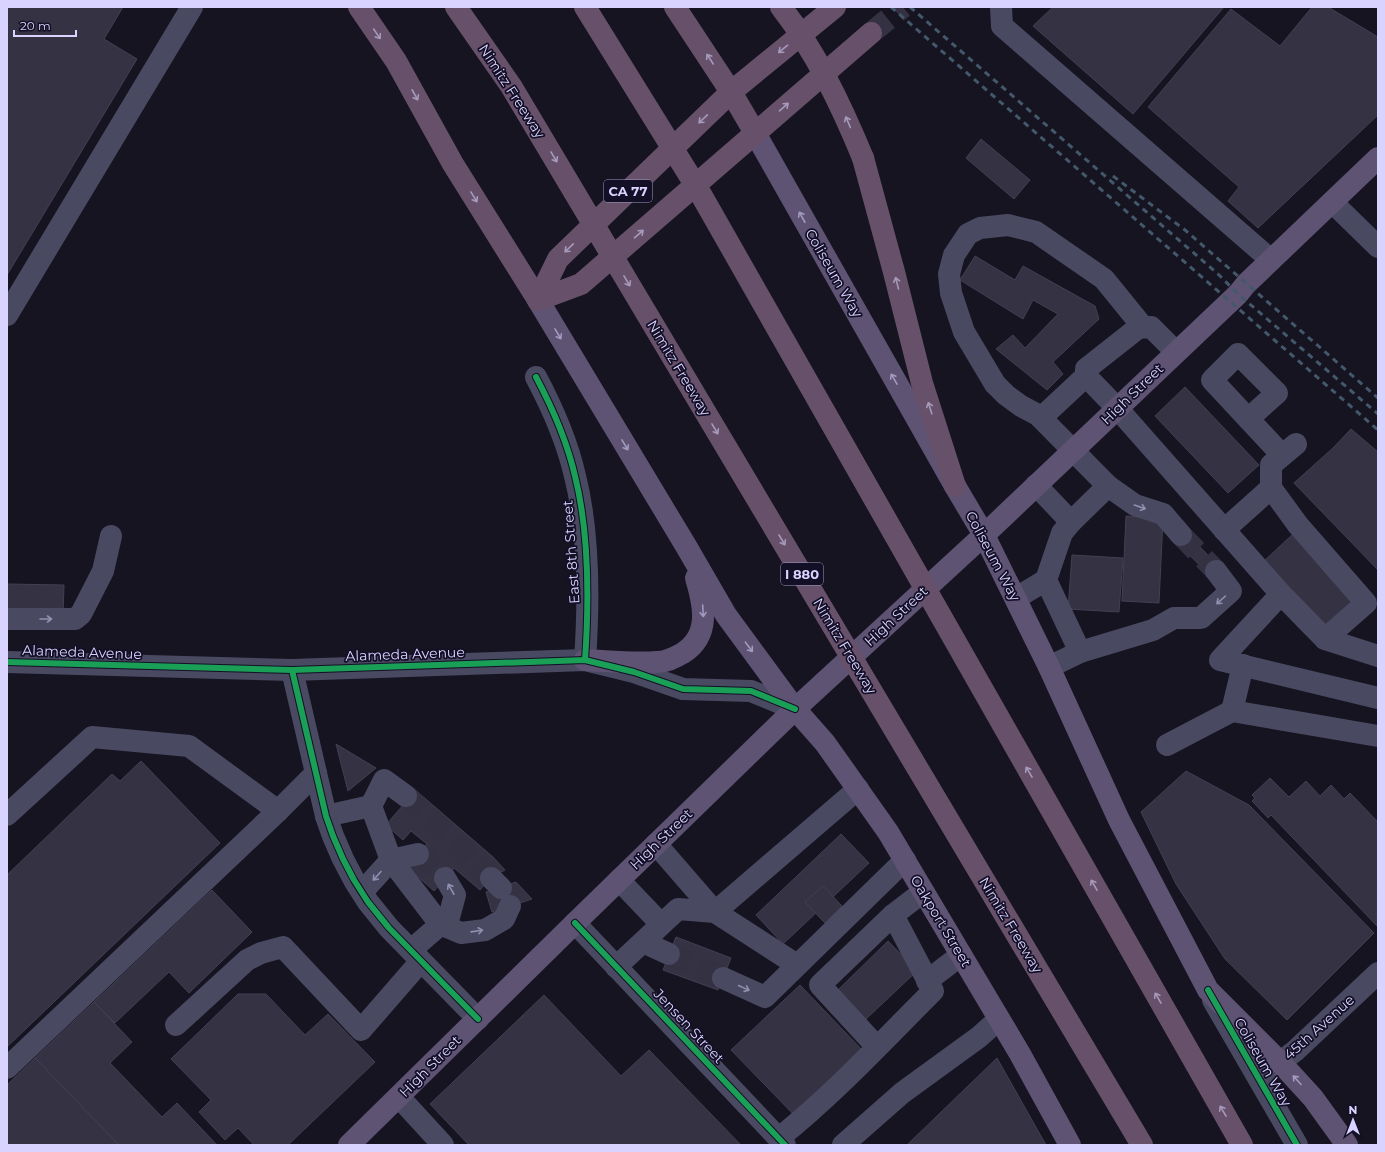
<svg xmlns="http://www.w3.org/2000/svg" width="1385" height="1152" font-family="Montserrat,sans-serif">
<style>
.building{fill:#343243;stroke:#433f54}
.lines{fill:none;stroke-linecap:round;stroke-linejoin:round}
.minor-tunnel{stroke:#333142;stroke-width:22;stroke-dasharray:22 11;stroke-linecap:butt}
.highway-tunnel{stroke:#333142;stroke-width:22;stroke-dasharray:22 11;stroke-linecap:butt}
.minor{stroke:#4a4962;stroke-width:22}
.major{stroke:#5e5373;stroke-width:22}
.highway{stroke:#67516a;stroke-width:22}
.rail{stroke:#43596b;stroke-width:3;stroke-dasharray:6 5;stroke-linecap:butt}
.highway-bridge{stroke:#67516a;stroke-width:22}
.cycleway-casing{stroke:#130f26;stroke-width:8}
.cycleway{stroke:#1a9f57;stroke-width:6}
.oneway{stroke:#a699bc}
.oneway2{stroke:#a29ac0}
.oneway3{stroke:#928eb0}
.labels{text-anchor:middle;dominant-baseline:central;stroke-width:3.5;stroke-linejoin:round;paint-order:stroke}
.shield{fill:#130f26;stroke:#9e99be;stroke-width:1}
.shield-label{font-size:13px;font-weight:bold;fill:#d9d4ff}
.street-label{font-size:14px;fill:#d9d4ff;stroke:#130f26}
</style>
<rect width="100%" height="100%" fill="#161421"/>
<g class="building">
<polygon points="7,7 123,7 104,39 137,59 7,275"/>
<polygon points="1053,7 1224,7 1133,114 1033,26"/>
<polygon points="1312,7 1328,7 1378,37 1378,115 1258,228 1228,201 1239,187 1148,107 1231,9 1280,46"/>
<polygon points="981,139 1030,180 1014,199 966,158"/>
<polygon points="975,256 1015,280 1023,266 1095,306 1099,319 1053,362 1063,374 1047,390 996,349 1013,335 1025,348 1058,314 1033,300 1023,319 960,280"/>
<polygon points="1185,387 1259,465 1228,493 1155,416"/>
<polygon points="1351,429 1378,452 1378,570 1294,483 1333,448"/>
<polygon points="1126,516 1163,518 1159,603 1122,601"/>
<polygon points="1185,531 1220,568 1210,576 1175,540"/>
<polygon points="1293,534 1355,600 1327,627 1264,561"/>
<polygon points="1072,555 1123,558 1119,612 1068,609"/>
<polygon points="7,584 64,585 63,615 7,614"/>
<polygon points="336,744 376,768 348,791"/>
<polygon points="141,761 220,843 7,1047 7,875 112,774 120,781"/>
<polygon points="1186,771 1249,805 1374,933 1287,1020 1225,959 1176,884 1141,812"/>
<polygon points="1270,778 1289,797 1306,781 1320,796 1331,785 1344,799 1350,793 1378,822 1377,926 1271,815 1268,818 1252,801 1255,798 1252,795"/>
<polygon points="413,788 493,857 505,870 490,878 480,890 454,868 434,891 407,867 427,844 411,831 403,840 386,825 404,804"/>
<polygon points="841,834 869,863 783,944 756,915"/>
<polygon points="516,882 532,899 492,912 486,892"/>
<polygon points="823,886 842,906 825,923 805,902"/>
<polygon points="212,890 252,932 189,993 169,972 115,1023 94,1002"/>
<polygon points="676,937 731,958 718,990 663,970"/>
<polygon points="888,941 917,971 866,1019 838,990"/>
<polygon points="800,985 865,1053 797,1118 731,1050"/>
<polygon points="238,994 266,994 305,1035 328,1014 375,1062 288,1145 254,1145 238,1128 225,1140 199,1112 211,1100 171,1059"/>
<polygon points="544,995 621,1076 649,1050 741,1145 469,1145 430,1104"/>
<polygon points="94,1002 132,1042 110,1063 162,1117 177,1103 217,1145 119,1145 35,1058"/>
<polygon points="35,1058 119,1145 7,1145 7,1085"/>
<polygon points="997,1058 1046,1145 907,1145"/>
</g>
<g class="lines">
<g class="minor-tunnel">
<polyline points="1181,535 1216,571"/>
<polyline points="406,796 491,878"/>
<polyline points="418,854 427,860 445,878"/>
<polyline points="669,954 723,978"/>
</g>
<polyline class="highway-tunnel" points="871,33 903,7"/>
<g class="minor">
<polyline points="1001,7 1002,26 1271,260"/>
<polyline points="1332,202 1378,247"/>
<polyline points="7,315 192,7"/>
<polyline points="1176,352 1151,327 1138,328 1086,369 1086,376 1117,408 1281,594 1325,639 1366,603 1298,525 1271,488 1271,465 1296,444"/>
<path d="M536 377C553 409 567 441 575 476 589 532 589 602 585 660"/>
<polyline points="1041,418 1086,376"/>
<polyline points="1248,419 1277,393 1238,354 1212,380 1282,455"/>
<polyline points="1036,485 1071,522 1062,533 1046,580"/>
<polyline points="1108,486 1135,505 1163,514 1181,535"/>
<polyline points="1071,522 1108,486 1038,415 1021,406 1006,395 995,384 964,332 951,293 949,274 954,255 968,234 980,228 1008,225 1036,232 1104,279 1143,327"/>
<polyline points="1224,530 1271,488"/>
<polyline points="1281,594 1220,660 1378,698"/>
<polyline points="1016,598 1046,580 1080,652 1049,667"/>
<polyline points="7,619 75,619 81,614 103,571 111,536"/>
<polyline points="1325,639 1378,656"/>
<polyline points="1080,652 1153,630 1174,618 1201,618 1231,591 1216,571"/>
<polyline points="7,662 292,670 585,660 634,672 683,689 751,691 795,709"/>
<polyline points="1243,665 1232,711 1378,736"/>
<polyline points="292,670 326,816 333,836 343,859 354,880 368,902 389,928 478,1019"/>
<polyline points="1167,745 1232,711"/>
<polyline points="406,796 384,780 371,806 391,860 440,924 461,933 485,930 504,919 510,906"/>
<polyline points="7,815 92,737 189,746 278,811"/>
<polyline points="326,816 371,806"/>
<polyline points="656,844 715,912 797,965"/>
<polyline points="491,878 501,888"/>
<polyline points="619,880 661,924"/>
<polyline points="362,892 391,860 418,854"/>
<polyline points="893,915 923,892"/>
<polyline points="575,923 785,1145"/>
<polyline points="643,942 669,954"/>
<polyline points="411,950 449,917 455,895 445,878"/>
<polyline points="616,967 678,909 715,912 858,789"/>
<polyline points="723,978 765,997 905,860"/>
<polyline points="927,981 961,955"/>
<polyline points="1213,1000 1297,1145"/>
<polyline points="176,1025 247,960 261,953 283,947 361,1030 421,961"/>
<polyline points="7,1068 278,811 316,773"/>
<polyline points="1266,1073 1295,1051 1378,973"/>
<polyline points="399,1097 443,1145"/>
<path d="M779 1138C834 1094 883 1041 933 991L893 915 820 985 877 1047"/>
<polyline points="843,1145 902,1093 979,1037 999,1019"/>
</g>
<g class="major">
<polyline points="755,133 955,486 984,535 1049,667 1119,820 1208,990 1280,1062 1313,1098 1347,1145"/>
<polyline points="538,300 686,546 726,615 795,709 825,743 888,832 1020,1054 1070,1145"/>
<path d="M585 660C608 661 634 664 657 662 666 662 674 658 683 653 711 635 704 605 696 578"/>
<polyline points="349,1145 575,923 795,709 984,535 1238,294 1246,284 1378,158"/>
</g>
<g class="highway">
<polyline points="359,7 396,61 453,164 538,300"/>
<polyline points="675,7 731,92 755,133"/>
<polyline points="863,158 894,272 922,383 955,486"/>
<polyline points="538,300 581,284 871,33"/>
<polyline points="538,300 558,259 731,92 835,7"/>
</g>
<g class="rail">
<polyline points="891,7 1378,430"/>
<polyline points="910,7 1218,274 1238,294 1378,414"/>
<polyline points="1113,176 1185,230 1378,398"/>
</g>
<g class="highway-bridge">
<polyline points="456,7 511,86 1142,1145"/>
<polyline points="585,7 699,191 1242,1145"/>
<path d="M781 7C816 52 841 105 863 158"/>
</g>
<g class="cycleway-casing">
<g id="cycleway">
<path d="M536 377C553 409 567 441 575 476 589 532 589 602 585 660"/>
<polyline points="7,662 292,670 585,660 634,672 683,689 751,691 795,709"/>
<polyline points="292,670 326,816 333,836 343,859 354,880 368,902 389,928 478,1019"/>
<polyline points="575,923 785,1145"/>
<polyline points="1208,990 1297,1145"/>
</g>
</g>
<use href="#cycleway" class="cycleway"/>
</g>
<defs><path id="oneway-shaft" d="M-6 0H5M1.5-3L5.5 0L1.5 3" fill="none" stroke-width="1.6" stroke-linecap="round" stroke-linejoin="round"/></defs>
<g class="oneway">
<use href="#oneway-shaft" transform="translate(377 34) rotate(56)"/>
<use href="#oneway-shaft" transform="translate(783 49) rotate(141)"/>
<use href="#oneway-shaft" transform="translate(710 59) rotate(-123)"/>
<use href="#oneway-shaft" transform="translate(415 95) rotate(61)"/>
<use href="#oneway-shaft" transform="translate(784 107) rotate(-41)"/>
<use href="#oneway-shaft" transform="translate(703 119) rotate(136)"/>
<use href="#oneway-shaft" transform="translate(848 122) rotate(-113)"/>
<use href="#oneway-shaft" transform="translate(554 157) rotate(59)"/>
<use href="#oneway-shaft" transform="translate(474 197) rotate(58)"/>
<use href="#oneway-shaft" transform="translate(639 234) rotate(-41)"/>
<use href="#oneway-shaft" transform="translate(569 248) rotate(136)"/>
<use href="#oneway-shaft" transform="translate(627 281) rotate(59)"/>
<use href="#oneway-shaft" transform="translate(897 283) rotate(-104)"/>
<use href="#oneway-shaft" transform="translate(930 408) rotate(-108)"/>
<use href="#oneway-shaft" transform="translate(715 429) rotate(59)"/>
<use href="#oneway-shaft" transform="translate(782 540) rotate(59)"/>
<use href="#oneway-shaft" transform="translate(1029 772) rotate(-120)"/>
<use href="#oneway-shaft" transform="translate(1094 885) rotate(-120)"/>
<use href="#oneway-shaft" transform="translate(1158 998) rotate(-120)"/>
<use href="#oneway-shaft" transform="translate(1223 1111) rotate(-120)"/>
</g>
<g class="oneway2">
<use href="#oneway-shaft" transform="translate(802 217) rotate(-119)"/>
<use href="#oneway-shaft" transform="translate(558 334) rotate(59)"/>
<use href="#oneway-shaft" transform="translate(894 379) rotate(-120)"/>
<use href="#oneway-shaft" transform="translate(625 445) rotate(59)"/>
<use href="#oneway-shaft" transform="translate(703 611) rotate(87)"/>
<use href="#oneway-shaft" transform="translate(749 647) rotate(53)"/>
<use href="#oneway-shaft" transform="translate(1297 1080) rotate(-132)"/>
</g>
<g class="oneway3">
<use href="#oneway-shaft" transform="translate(1140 507) rotate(19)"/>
<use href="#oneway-shaft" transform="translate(1221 600) rotate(138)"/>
<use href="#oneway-shaft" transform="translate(46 619)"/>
<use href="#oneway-shaft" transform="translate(377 876) rotate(132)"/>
<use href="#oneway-shaft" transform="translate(451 889) rotate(-119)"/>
<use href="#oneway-shaft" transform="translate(477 931) rotate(-8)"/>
<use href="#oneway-shaft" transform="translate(744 988) rotate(25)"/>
</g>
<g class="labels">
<g class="shield">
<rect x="604" y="180" width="48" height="22" rx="3"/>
<rect x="781" y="563" width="42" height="22" rx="3"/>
</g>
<g class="shield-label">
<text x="628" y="191">CA 77</text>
<text x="802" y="574">I 880</text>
</g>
<g class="street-label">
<text transform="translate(512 91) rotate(57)">Nimitz Freeway</text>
<text transform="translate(834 273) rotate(60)">Coliseum Way</text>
<text transform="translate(679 368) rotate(59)">Nimitz Freeway</text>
<text transform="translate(1132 394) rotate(-44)">High Street</text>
<text transform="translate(571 552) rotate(-94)">East 8th Street</text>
<text transform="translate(993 556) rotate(62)">Coliseum Way</text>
<text transform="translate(896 616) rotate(-43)">High Street</text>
<text transform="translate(845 646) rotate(59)">Nimitz Freeway</text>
<text transform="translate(82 652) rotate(2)">Alameda Avenue</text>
<text transform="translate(405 654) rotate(-2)">Alameda Avenue</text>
<text transform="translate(661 839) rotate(-44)">High Street</text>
<text transform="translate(941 921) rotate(59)">Oakport Street</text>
<text transform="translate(1011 925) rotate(59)">Nimitz Freeway</text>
<text transform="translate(689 1026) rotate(47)">Jensen Street</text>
<text transform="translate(1319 1027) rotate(-42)">45th Avenue</text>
<text transform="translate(1263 1062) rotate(60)">Coliseum Way</text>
<text transform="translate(430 1066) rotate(-45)">High Street</text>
</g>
</g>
<rect width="1385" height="1152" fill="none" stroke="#d9d4ff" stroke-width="16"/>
<g transform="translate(1353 1120)" stroke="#130f26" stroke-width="3" paint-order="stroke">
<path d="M0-3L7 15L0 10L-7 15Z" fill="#d9d4ff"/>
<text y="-6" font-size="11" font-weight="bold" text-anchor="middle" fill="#d9d4ff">N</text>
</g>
<path d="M14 30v6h62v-6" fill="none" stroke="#d9d4ff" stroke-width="2"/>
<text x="20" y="30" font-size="12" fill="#d9d4ff" stroke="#130f26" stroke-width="3" paint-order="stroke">20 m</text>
</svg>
